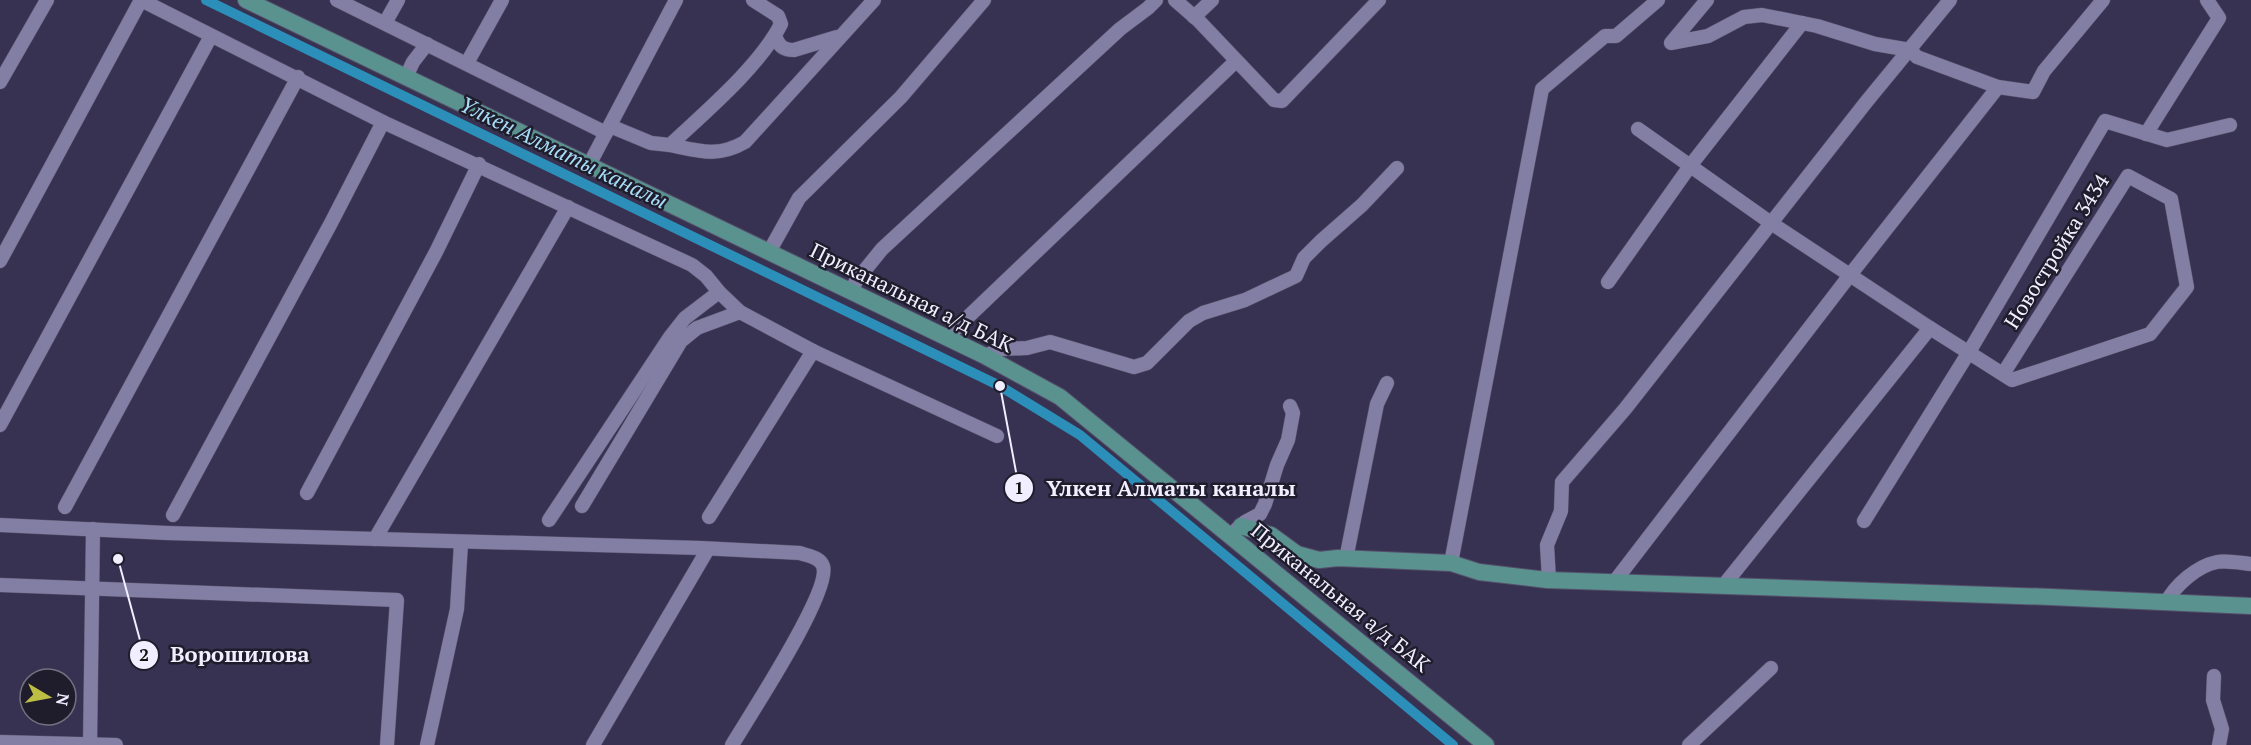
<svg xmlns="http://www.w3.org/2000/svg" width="2251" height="745" font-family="'PT Serif',serif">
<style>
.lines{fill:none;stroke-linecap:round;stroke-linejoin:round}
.canal{stroke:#2b8fb9;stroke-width:10}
.minor-casing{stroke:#55506b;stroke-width:15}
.major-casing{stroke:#55506b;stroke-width:18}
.minor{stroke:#837ea3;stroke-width:14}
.major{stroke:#5a9290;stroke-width:16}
.labels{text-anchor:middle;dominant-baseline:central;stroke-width:5;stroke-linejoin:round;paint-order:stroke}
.street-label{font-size:21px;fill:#f0eeff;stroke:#1f1d2b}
.water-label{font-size:22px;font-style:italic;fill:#a7dcf8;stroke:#1f1d2b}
.leader{fill:none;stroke:#f0eeff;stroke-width:2}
.callout-dot{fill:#f0eeff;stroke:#1f1d2b;stroke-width:2}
.mark-label{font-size:18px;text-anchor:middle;font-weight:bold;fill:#111}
.callout-label{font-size:22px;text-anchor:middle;font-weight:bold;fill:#f0eeff;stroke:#1f1d2b;stroke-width:5;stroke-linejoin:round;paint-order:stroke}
</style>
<rect width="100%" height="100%" fill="#383252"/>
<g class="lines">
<polyline class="canal" points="206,0 1000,386 1080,435 1453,745"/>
<g class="minor-casing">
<g id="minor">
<polyline points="141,0 383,122 692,265 706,276 719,292 740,312 813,351 997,436"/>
<polyline points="337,0 606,133"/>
<polyline points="1175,0 1198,20 1274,100 1282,101 1379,0"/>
<polyline points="1707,0 1671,43 1708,36 1744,17 1762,15 1817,26 1875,44 1910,50 1917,57 1998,87 2033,92 2044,71 2103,0"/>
<polyline points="1194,17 1212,0"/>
<polyline points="385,23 398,0"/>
<path d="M775 36C779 46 783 50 794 50L837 37"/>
<polyline points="467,63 502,0"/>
<polyline points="406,77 413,62 427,44"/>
<polyline points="0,82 47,0"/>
<path d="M610 126 651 143 670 145C704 113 760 66 781 24L778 16 753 0"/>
<polyline points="1638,129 1771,223 1930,328"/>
<polyline points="2146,134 2219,18 2207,0"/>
<path d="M670 145C699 151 717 158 745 142L874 0"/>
<polyline points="589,165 676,0"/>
<polyline points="769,252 799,198 901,97 984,0"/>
<polyline points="0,261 141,0"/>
<polyline points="1608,282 1690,166 1802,23"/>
<polyline points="851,292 856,281 882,249 1120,29 1148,8 1156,0"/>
<polyline points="946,338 1236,61"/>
<polyline points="985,356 1001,349 1027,348 1050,342 1134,367 1147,363 1189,321 1203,313 1245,300 1296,276 1304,258 1321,241 1362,205 1397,168"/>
<polyline points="0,425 211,36"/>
<polyline points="307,493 436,252 479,164"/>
<polyline points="582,506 681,341 697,328 740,312"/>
<polyline points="65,507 298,77"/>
<polyline points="173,515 331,223 383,122"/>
<polyline points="709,517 813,351"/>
<polyline points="549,520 670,337 685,318 719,292"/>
<polyline points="1864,521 1969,352 2105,121 2167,140 2230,125"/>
<path d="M0 525 167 533 701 548 800 553C808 556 820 557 823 566 832 591 748 718 732 745"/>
<polyline points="1236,530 1245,522 1260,514 1265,504 1277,465 1288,440 1293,413 1290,406"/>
<polyline points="375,539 568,207"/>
<polyline points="1346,559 1377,404 1387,383"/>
<polyline points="1451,563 1542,89 1605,36 1616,36 1658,0"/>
<polyline points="1549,580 1547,545 1561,511 1562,482 1625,409 1867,101 1950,0"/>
<polyline points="1615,581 1850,275 1998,87"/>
<polyline points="0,585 397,600 387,745"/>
<polyline points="1724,585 1930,328 2012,380 2150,334 2187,287 2171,199 2128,176 2003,374"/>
<path d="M2166 603C2175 585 2197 566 2217 562 2227 560 2241 563 2251 564"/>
<polyline points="2214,676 2213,700 2222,729 2219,745"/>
<polyline points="0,742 116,745"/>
<polyline points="90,745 93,529"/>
<polyline points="427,745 457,609 461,543"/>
<polyline points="593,745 708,549"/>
<polyline points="1689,745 1771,668"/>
</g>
</g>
<g class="major-casing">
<g id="major">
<polyline points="246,0 985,356 1060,397 1486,745"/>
<polyline points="1241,526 1271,535 1297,554 1319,560 1338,558 1451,563 1479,572 1547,580 2051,597 2251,606"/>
</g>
</g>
<use href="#minor" class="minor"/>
<use href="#major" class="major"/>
</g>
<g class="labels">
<g class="street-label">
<text transform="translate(2056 251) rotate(-58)">Новостройка 3434</text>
<text transform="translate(912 297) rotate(26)">Приканальная а/д БАК</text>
<text transform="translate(1341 597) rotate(39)">Приканальная а/д БАК</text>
</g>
<g class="water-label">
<text transform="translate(564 152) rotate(26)">Үлкен Алматы каналы</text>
</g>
</g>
<path class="leader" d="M1000 386L1019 488M118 559L144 655"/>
<g class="callout-dot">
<circle cx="1000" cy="386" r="6"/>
<circle cx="118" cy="559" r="6"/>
<circle cx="1019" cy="488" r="15"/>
<circle cx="144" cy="655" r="15"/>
</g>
<g class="mark-label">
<text x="1019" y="494">1</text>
<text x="144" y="661">2</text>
</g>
<g class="callout-label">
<text x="1171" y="496">Үлкен Алматы каналы</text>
<text x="240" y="662">Ворошилова</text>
</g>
<g transform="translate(48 697) rotate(100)"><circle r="28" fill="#1f1d2b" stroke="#737180" stroke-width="1.5"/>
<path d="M0-4.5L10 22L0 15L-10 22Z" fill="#bcbf44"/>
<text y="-9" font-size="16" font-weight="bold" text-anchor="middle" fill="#f0eeff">N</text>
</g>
</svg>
